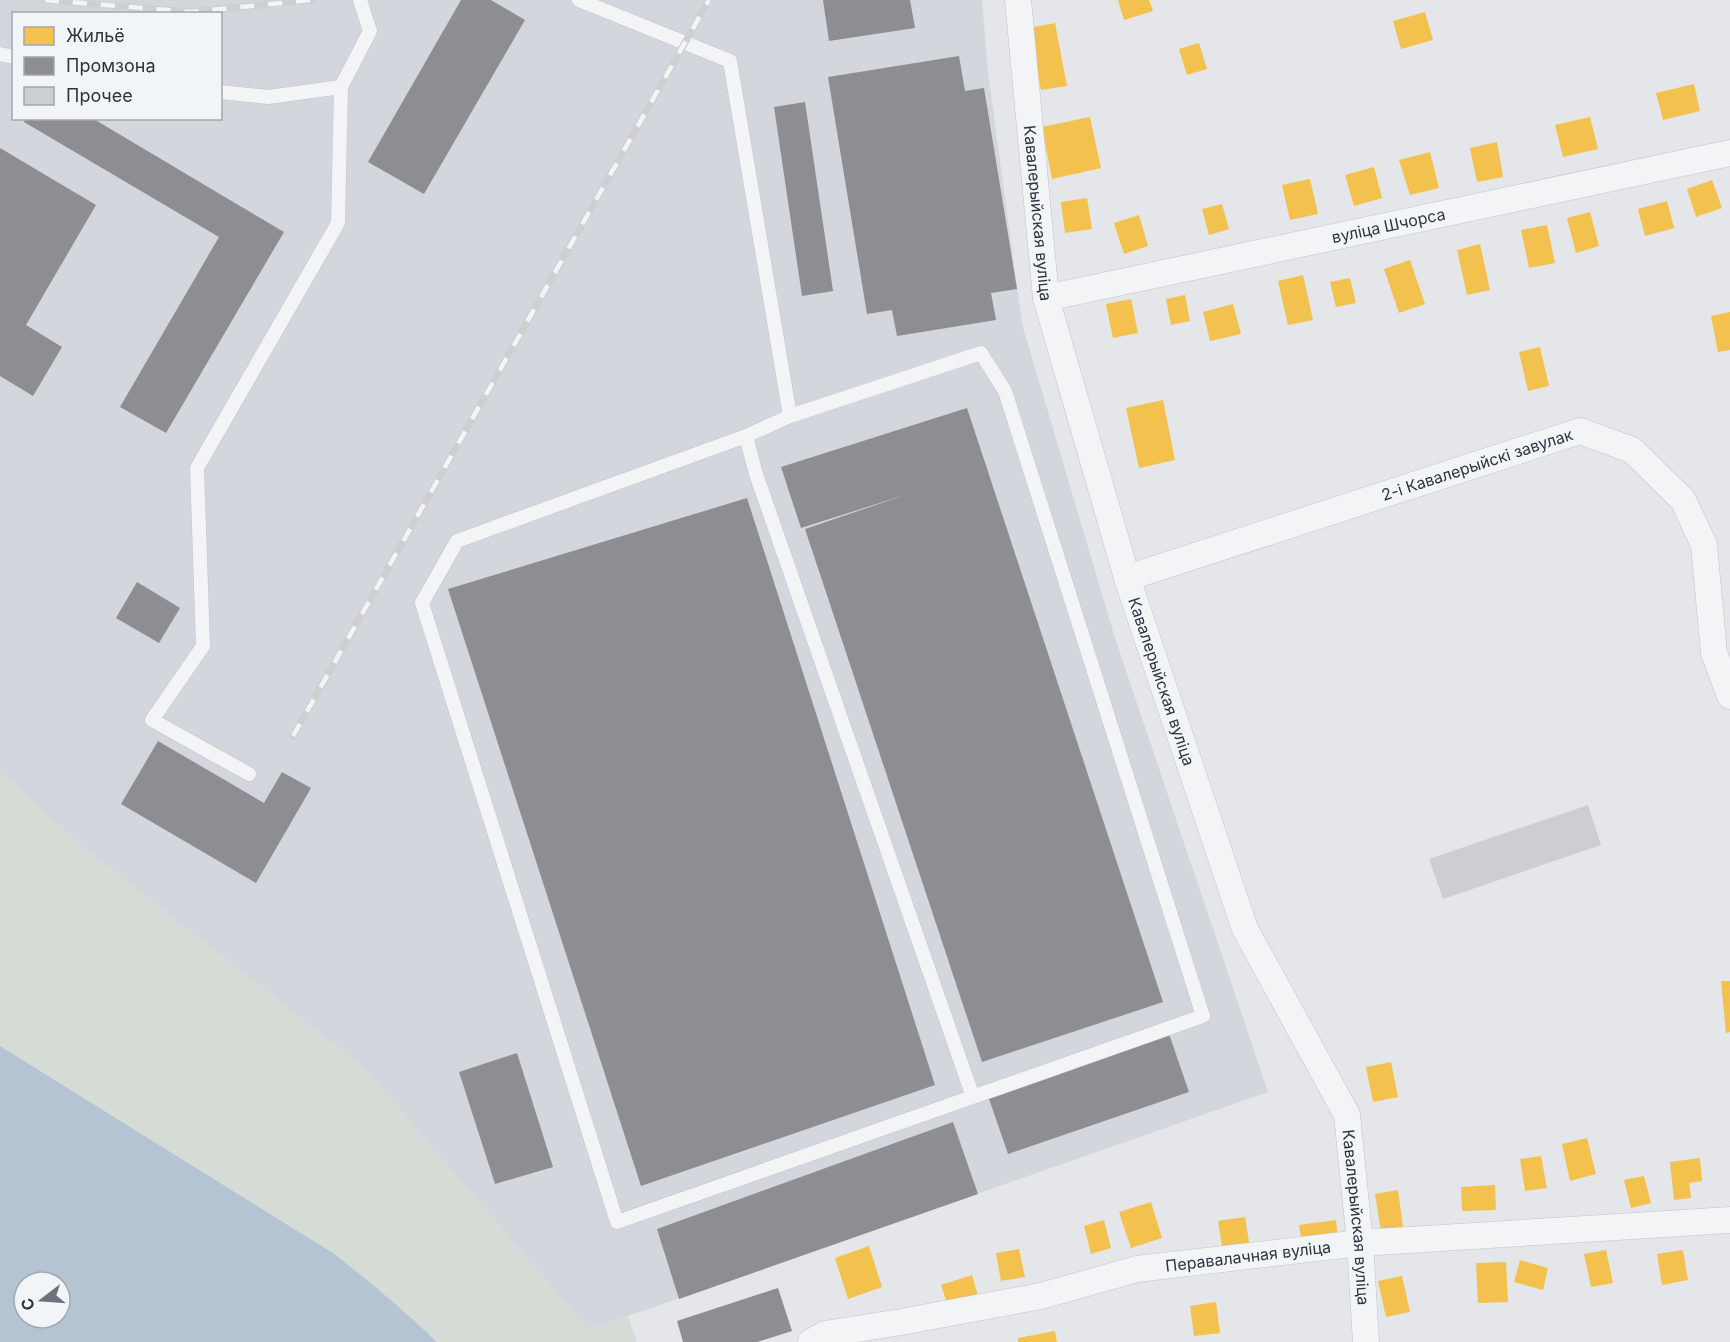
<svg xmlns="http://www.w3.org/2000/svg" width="1730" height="1342" font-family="Inter,sans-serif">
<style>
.built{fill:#d3d6dc;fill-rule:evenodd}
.green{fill:#d5dcd5}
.water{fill:#b4c4d3;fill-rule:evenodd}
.homes{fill:#f2c14e}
.industry{fill:#8d8d92}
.building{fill:#ccced1}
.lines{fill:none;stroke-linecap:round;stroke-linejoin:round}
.service-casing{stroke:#c2c4c7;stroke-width:15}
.minor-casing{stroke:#c2c4c7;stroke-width:27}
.service{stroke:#f3f4f6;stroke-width:14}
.minor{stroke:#f3f4f6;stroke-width:26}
.rail-casing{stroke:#cdcfd1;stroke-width:7}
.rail{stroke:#f2f5f8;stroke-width:4.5;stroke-dasharray:14;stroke-linecap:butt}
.labels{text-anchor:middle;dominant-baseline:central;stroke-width:6;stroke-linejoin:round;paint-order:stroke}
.street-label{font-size:16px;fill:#2b3542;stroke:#f2f5f8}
</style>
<rect width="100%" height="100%" fill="#e4e6e9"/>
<path class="built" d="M0 0H982L988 72 1022 324 1115 638 1268 1092 588 1330 364 1068 80 845 0 772ZM14 14H220V118H14Z"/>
<path class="green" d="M0 772 80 845 364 1068 588 1330 628 1316 637 1342H437C404 1310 369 1281 333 1253L0 1046Z"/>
<path class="water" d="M0 1046 333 1253C369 1281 404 1310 437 1342H0ZM24 1282H60V1318H24Z"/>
<g class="homes">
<polygon points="1118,0 1149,0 1153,11 1124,20"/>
<polygon points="1425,12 1433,40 1401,49 1393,21"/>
<polygon points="1055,23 1067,86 1041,90 1029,28"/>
<polygon points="1199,43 1207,69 1187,75 1179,49"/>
<polygon points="1694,84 1700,111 1663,120 1656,93"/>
<polygon points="1090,117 1101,168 1052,179 1042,127"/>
<polygon points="1590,117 1598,149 1563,157 1555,125"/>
<polygon points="1497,142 1503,177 1477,182 1470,148"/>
<polygon points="1430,152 1439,188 1410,195 1399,160"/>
<polygon points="1374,167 1382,198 1354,206 1345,175"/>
<polygon points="1310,179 1318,214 1290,220 1282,185"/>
<polygon points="1712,180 1722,208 1696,217 1687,189"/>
<polygon points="1087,198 1092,229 1065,233 1061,202"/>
<polygon points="1667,201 1674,228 1645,236 1638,209"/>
<polygon points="1222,204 1229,229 1209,235 1202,209"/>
<polygon points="1590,212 1599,246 1576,253 1567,218"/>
<polygon points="1139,215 1148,246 1124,254 1114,223"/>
<polygon points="1547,225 1555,263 1529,268 1521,230"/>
<polygon points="1480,244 1490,290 1467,295 1457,250"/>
<polygon points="1410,260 1425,304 1399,313 1384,269"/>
<polygon points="1303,275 1313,320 1288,325 1278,281"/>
<polygon points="1350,278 1356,303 1336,307 1330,282"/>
<polygon points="1185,295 1190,321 1171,325 1166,299"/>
<polygon points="1131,299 1138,333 1113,338 1106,304"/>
<polygon points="1233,304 1241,334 1210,341 1203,312"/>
<polygon points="1730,312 1730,350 1718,352 1711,316"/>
<polygon points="1540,347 1549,386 1528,391 1519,352"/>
<polygon points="1163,400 1175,460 1139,468 1126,408"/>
<polygon points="1721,981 1730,981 1730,1032 1726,1033"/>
<polygon points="1391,1062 1398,1097 1373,1102 1366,1067"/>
<polygon points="1587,1138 1596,1174 1570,1181 1562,1144"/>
<polygon points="1541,1156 1547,1188 1525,1191 1520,1159"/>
<polygon points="1700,1158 1702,1181 1689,1183 1691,1198 1674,1200 1670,1162"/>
<polygon points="1644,1176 1651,1203 1631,1208 1624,1180"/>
<polygon points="1495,1185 1496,1210 1462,1211 1461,1187"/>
<polygon points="1398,1190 1403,1227 1381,1231 1375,1194"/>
<polygon points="1151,1202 1162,1238 1131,1248 1119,1212"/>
<polygon points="1245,1217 1250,1248 1223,1253 1218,1221"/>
<polygon points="1104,1220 1111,1248 1091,1254 1084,1226"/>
<polygon points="1336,1220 1338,1238 1302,1242 1299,1225"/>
<polygon points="869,1246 882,1287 848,1299 835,1258"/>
<polygon points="1019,1249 1025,1277 1001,1281 996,1253"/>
<polygon points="1606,1250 1613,1283 1591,1287 1584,1254"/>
<polygon points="1683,1250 1688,1280 1662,1285 1657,1254"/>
<polygon points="1520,1260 1548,1268 1543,1290 1514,1282"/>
<polygon points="1506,1262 1508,1302 1478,1303 1476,1263"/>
<polygon points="972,1275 978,1296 948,1306 941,1285"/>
<polygon points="1402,1276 1410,1312 1386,1317 1378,1281"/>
<polygon points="1216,1302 1220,1333 1194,1336 1190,1306"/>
<polygon points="1055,1331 1057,1342 1018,1342 1018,1338"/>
</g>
<g class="industry">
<polygon points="461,0 491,0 525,20 424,194 368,162"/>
<polygon points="823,0 910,0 915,28 829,41"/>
<polygon points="959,56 965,91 984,88 1017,289 991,293 996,320 897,336 892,310 867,314 828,77"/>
<polygon points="805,102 833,291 802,296 774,107"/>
<polygon points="26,118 92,118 284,232 166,433 120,407 219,237 24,122"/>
<polygon points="0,148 96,205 26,325 62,347 33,396 0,376"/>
<polygon points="967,408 1163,1002 982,1062 805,529 908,494 801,528 781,467"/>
<polygon points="747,498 935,1085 641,1186 448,589"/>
<polygon points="137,582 180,608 159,643 116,618"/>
<polygon points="158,741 264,803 282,772 311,788 256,883 121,804"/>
<polygon points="1169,1034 1189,1092 1008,1154 988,1096"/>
<polygon points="517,1053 553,1167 495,1184 459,1072"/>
<polygon points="953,1122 978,1194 679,1299 657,1229"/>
<polygon points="778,1288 792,1331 757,1342 683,1342 677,1321"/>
</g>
<polygon class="building" points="1588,805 1601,845 1443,899 1429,859"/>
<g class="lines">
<g class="service-casing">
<g id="service">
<polyline points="579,0 730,61 790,416 981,353 1005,391 1203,1016 617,1222 422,603 457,541 746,436 756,474 973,1097"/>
<polyline points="0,54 14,57"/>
<polyline points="220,92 268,97 341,87 370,31 360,0"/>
<polyline points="746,436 790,416"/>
<polyline points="249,774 152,720 203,646 197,468 338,223 341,87"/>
</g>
</g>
<g class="minor-casing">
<g id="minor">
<path id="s1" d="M1018 0 1046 298 1127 578 1245 929 1347 1115 1360 1243 1366 1342"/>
<path id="s2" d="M1046 298 1730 153"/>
<path id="s3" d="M1127 578 1580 431 1632 450 1683 500 1704 545 1714 653 1730 696"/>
<path id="s4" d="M811 1342 825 1334 901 1322 1041 1296 1137 1269 1360 1243 1730 1220"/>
</g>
</g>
<use href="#service" class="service"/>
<use href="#minor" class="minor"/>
<g class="rail-casing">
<g id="rail">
<polyline points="45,0 191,12 311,0"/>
<polyline points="293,736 709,0"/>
</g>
</g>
<use href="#rail" class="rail"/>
</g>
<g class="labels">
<g class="street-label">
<text stroke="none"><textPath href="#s1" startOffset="214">Кавалерыйская вуліца</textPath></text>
<text stroke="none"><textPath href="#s2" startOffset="350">вуліца Шчорса</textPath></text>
<text stroke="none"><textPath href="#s3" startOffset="368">2-і Кавалерыйскі завулак</textPath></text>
<text stroke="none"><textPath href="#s1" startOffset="700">Кавалерыйская вуліца</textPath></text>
<text stroke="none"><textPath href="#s1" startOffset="1276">Кавалерыйская вуліца</textPath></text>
<text stroke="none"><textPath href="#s4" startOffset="447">Перавалачная вуліца</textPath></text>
</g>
</g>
<rect x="12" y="12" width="210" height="108" fill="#f2f5f8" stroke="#a2a8af" stroke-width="1.5"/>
<rect x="24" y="27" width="30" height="18" fill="#f2c14e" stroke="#a2a8af" stroke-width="1.5"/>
<text x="66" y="42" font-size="18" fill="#2b3542">Жильё</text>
<rect x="24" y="57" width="30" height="18" fill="#8d8d92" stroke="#a2a8af" stroke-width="1.5"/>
<text x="66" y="72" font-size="18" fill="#2b3542">Промзона</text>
<rect x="24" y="87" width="30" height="18" fill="#ccced1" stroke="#a2a8af" stroke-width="1.5"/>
<text x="66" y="102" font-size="18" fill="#2b3542">Прочее</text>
<g transform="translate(42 1300) rotate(253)"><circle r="28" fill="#f2f5f8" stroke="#a2a8af" stroke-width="1.5"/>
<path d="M0-4.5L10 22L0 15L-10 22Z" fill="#6c737c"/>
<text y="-9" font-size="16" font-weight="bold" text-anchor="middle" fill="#2b3542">С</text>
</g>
</svg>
